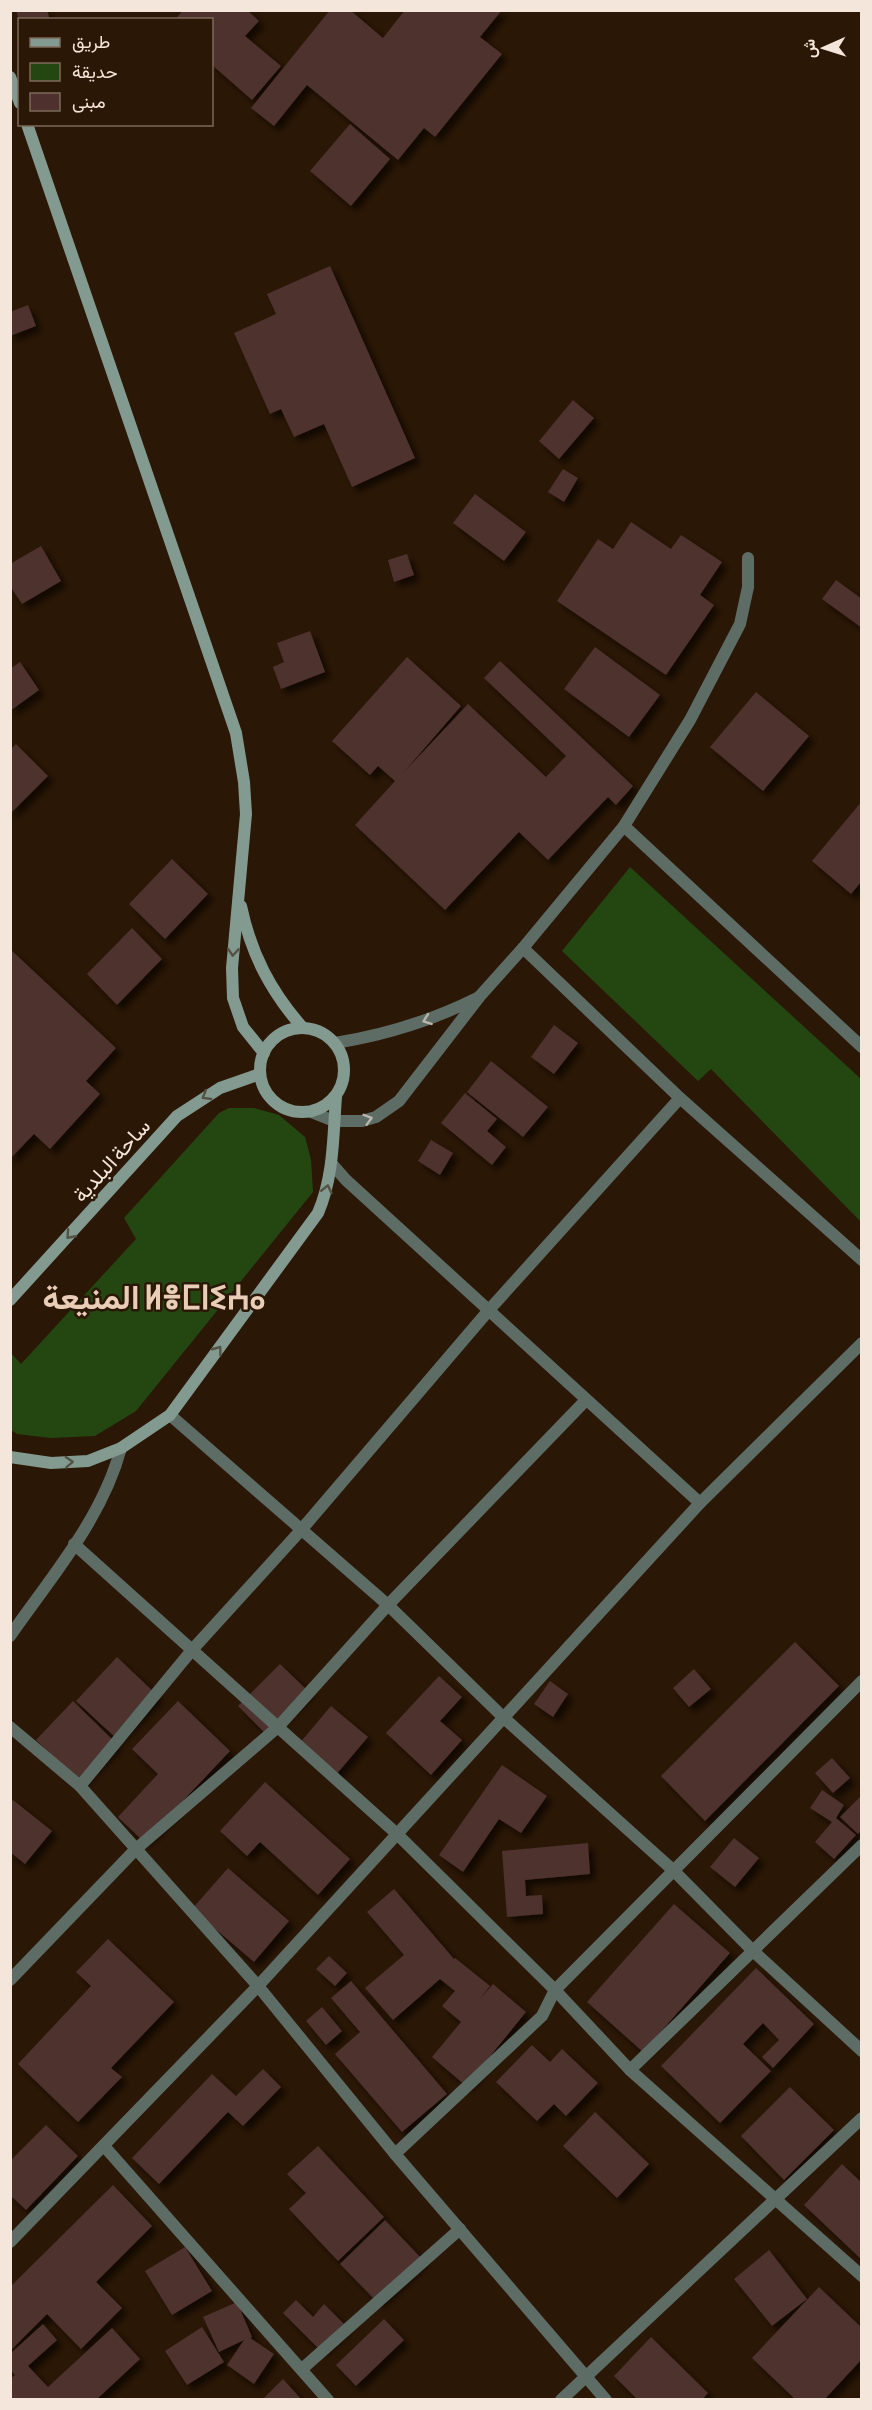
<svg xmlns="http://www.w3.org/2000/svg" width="872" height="2410" font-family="'Asap Condensed',Vazirmatn,'Noto Sans Tifinagh',sans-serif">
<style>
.green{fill:#244712}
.building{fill:#4e312e;filter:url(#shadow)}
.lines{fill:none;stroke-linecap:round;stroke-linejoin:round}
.street{stroke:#5e6c66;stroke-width:12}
.secondary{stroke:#839a90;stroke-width:12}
.oneway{stroke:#535244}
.oneway2{stroke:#b9b5ac}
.labels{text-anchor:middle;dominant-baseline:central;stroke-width:5;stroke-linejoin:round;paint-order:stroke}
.street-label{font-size:21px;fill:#f5e6db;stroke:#2b1705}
.town-label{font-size:33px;font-weight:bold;fill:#e9cdb7;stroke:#2b1705}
</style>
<defs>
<filter id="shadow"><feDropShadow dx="5.5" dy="5.5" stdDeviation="3" flood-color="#0009"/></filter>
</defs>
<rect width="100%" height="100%" fill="#2b1705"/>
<g class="green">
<polygon points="630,867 861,1079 861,1222 711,1069 698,1081 562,951"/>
<polygon points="229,1108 254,1108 279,1115 305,1137 311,1160 313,1192 136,1411 95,1436 51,1438 17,1434 11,1430 11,1353 21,1364 136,1239 124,1218 219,1113"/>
</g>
<g class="building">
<polygon points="16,10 47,10 50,20 19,20"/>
<polygon points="183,10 247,10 259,21 245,36 281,66 252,100 212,65 212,20 175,20"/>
<polygon points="330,10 350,10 383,38 405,10 502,10 480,37 502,54 435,137 424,128 398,160 307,85 274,126 251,108"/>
<polygon points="350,124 390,159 351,206 310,171"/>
<polygon points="330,266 415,458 352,487 324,424 294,437 281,409 270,414 234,333 276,314 267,294"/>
<polygon points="28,305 36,326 10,336 10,312"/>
<polygon points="573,400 594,418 559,459 539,441"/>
<polygon points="563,469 578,478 564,502 548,492"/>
<polygon points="475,494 526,532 504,561 453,523"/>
<polygon points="631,522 671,549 681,535 722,562 700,595 714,605 666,675 557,601 598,539 613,549"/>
<polygon points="41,546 61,581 22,604 10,586 10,564"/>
<polygon points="407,554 414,575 394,582 388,560"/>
<polygon points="836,580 862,599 862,628 822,599"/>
<polygon points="310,631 325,672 281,689 273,667 284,662 277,643"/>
<polygon points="595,647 660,695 629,737 564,689"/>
<polygon points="407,657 461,706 404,772 468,704 546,777 566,756 484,678 500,661 633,786 616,805 608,797 548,860 519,832 445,910 355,825 395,781 378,766 370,775 332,741"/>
<polygon points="20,662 39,690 10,711 10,669"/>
<polygon points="756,692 809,736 763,791 710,747"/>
<polygon points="16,744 48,776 10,814 10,750"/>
<polygon points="862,801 862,881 851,894 812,861"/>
<polygon points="172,859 208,894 165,939 129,904"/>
<polygon points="132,928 162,959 117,1005 87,974"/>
<polygon points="10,949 116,1048 86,1081 100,1094 50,1149 34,1134 10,1159"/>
<polygon points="554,1025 578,1043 554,1074 531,1057"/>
<polygon points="491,1061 548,1107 523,1137 467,1092"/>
<polygon points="465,1093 497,1119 487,1131 506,1147 492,1165 441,1123"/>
<polygon points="431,1140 453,1153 440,1175 418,1161"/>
<polygon points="795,1642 839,1686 705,1821 661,1776"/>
<polygon points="117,1657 158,1696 117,1739 76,1701"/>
<polygon points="280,1664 308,1691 266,1734 238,1706"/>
<polygon points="694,1669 711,1689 689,1707 673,1688"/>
<polygon points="439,1676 462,1697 440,1721 462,1740 431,1775 386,1733"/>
<polygon points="550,1681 568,1694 553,1717 534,1704"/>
<polygon points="73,1701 117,1744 80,1782 36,1740"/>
<polygon points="178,1701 230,1751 144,1842 118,1817 158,1774 132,1749"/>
<polygon points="331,1706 368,1737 335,1776 298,1745"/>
<polygon points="832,1758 850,1778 833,1793 815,1773"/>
<polygon points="502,1765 547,1796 521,1833 499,1819 463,1872 439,1855"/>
<polygon points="265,1782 350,1859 318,1895 260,1842 247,1856 220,1831"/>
<polygon points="822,1790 844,1805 836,1818 856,1835 834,1859 815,1842 832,1822 810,1808"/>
<polygon points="862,1795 862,1830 858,1834 840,1817"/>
<polygon points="13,1800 52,1831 25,1864 10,1852 10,1803"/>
<polygon points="734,1838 759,1858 735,1887 710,1867"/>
<polygon points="588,1843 590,1874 525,1880 526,1896 542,1895 543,1914 507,1917 502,1851"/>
<polygon points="228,1868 289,1921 254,1962 192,1909"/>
<polygon points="394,1889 454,1959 455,1958 490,1986 479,2000 493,1984 526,2012 466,2086 432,2057 461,2022 442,2006 455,1991 440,1979 393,2020 365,1988 404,1955 367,1912"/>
<polygon points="674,1904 730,1953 643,2052 587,2002"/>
<polygon points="108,1939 174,2002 111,2068 122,2077 78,2122 18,2064 91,1986 76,1972"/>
<polygon points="329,1956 347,1973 335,1986 316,1969"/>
<polygon points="756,1968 814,2024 773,2068 762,2057 779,2040 763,2023 743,2044 771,2071 720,2123 661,2066"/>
<polygon points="351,1981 447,2094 402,2132 335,2054 360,2032 331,1998"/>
<polygon points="322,2007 342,2031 326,2045 306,2021"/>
<polygon points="532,2045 550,2062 562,2049 598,2083 566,2116 554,2104 537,2121 496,2082"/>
<polygon points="263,2069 281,2087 243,2126 228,2112 159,2184 132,2158 212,2074 236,2096"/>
<polygon points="790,2087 834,2130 784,2180 741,2136"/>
<polygon points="595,2112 649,2164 617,2198 563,2146"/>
<polygon points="46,2125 78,2156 26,2210 10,2195 10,2161"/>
<polygon points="318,2146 384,2217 338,2261 289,2209 306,2193 287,2174"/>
<polygon points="842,2164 862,2183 862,2260 804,2205"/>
<polygon points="113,2185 152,2226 96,2282 122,2308 81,2349 47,2314 10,2351 10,2287"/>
<polygon points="385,2220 423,2260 378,2303 340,2264"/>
<polygon points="185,2247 212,2291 172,2315 145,2271"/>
<polygon points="769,2250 807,2299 772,2326 734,2279"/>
<polygon points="819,2287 862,2328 862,2359 824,2400 796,2400 752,2358"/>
<polygon points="296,2300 313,2317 324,2304 346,2326 321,2351 283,2313"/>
<polygon points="237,2302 252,2337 250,2338 274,2354 254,2384 227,2365 244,2340 219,2352 203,2317"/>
<polygon points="384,2319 404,2340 356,2386 336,2365"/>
<polygon points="43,2324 57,2340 28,2366 48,2387 112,2328 140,2359 96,2400 10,2400 10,2379 15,2375 10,2369 10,2354"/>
<polygon points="202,2327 224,2362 187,2385 165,2351"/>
<polygon points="651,2337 708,2393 702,2400 638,2400 614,2376"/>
<polygon points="283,2379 302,2400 262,2400"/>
</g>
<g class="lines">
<g class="street">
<polyline points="624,826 862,1047"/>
<polyline points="523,948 680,1098 862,1260"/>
<path d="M335 1043C385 1035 431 1021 477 998"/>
<polyline points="311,1112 334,1121 362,1121 376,1117 399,1101 480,996 523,948 624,826 690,720 740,624 748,587 748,558"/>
<polyline points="331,1163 346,1180 700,1503"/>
<polyline points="170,1415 388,1605 504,1718 674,1871 752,1950 862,2051"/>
<polyline points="74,1544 397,1834 555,1990 630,2070 862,2276"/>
<path d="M10 1636C51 1577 102 1519 121 1448"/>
<polyline points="10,1727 80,1786 258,1986 395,2154 606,2400"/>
<polyline points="80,1786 192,1650 302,1529 489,1310 680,1098"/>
<polyline points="10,1980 136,1849 278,1727 388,1605 586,1400"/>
<polyline points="630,2070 862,1845"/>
<polyline points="104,2146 328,2400"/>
<polyline points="395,2154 542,2016 555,1990 862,1681"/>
<polyline points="10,2242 258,1986 700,1503 862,1343"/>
<polyline points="302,2369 460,2229"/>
<polyline points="561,2400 862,2118"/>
</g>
<g class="secondary">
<polyline points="10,77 20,103"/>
<polyline points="27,124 236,733 244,782 246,814 232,968 233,998 243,1027 264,1053"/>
<path d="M241 906C251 954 271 992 303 1028"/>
<circle cx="302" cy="1070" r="42"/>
<polyline points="10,1300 177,1116 220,1088 260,1074"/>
<path d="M10 1457 51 1463 88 1461 121 1448 170 1415 318 1213C334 1176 333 1136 336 1097"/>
</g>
</g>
<defs><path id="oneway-chevron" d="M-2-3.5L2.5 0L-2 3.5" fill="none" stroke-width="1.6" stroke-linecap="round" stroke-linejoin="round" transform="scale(1.5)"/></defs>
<g class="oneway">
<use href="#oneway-chevron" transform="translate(233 952) rotate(94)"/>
<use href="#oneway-chevron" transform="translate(206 1096) rotate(149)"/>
<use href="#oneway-chevron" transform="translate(327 1189) rotate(-77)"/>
<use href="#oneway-chevron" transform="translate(70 1235) rotate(132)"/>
<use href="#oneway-chevron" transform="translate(218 1350) rotate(-53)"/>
<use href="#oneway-chevron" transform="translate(69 1462) rotate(-3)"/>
</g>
<g class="oneway2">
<use href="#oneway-chevron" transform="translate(427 1020) rotate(160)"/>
<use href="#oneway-chevron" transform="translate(368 1119) rotate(-16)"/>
</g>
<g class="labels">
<g class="street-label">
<text transform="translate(111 1160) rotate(-48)">ساحة البلدية</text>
</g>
<g class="town-label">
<text x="154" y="1297">المنيعة ⵍⴻⵎⵏⵉⵄⴰ</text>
</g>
</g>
<rect width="872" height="2410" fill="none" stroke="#f5e6db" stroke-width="24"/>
<rect x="18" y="18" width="195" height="108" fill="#2b1705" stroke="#7c6a5b" stroke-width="1.5"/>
<rect x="30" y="38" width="30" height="9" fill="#839a90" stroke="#7c6a5b" stroke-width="1.5"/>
<text x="72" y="48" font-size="18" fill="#f5e6db">طريق</text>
<rect x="30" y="63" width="30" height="18" fill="#244712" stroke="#7c6a5b" stroke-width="1.5"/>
<text x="72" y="78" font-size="18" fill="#f5e6db">حديقة</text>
<rect x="30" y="93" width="30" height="18" fill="#4e312e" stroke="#7c6a5b" stroke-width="1.5"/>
<text x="72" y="108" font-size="18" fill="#f5e6db">مبنى</text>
<g transform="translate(824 48) rotate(267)" stroke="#2b1705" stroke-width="4.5" paint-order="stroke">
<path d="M0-4.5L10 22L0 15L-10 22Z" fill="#f5e6db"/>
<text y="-9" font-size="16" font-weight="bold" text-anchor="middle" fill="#f5e6db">ش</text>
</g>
</svg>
